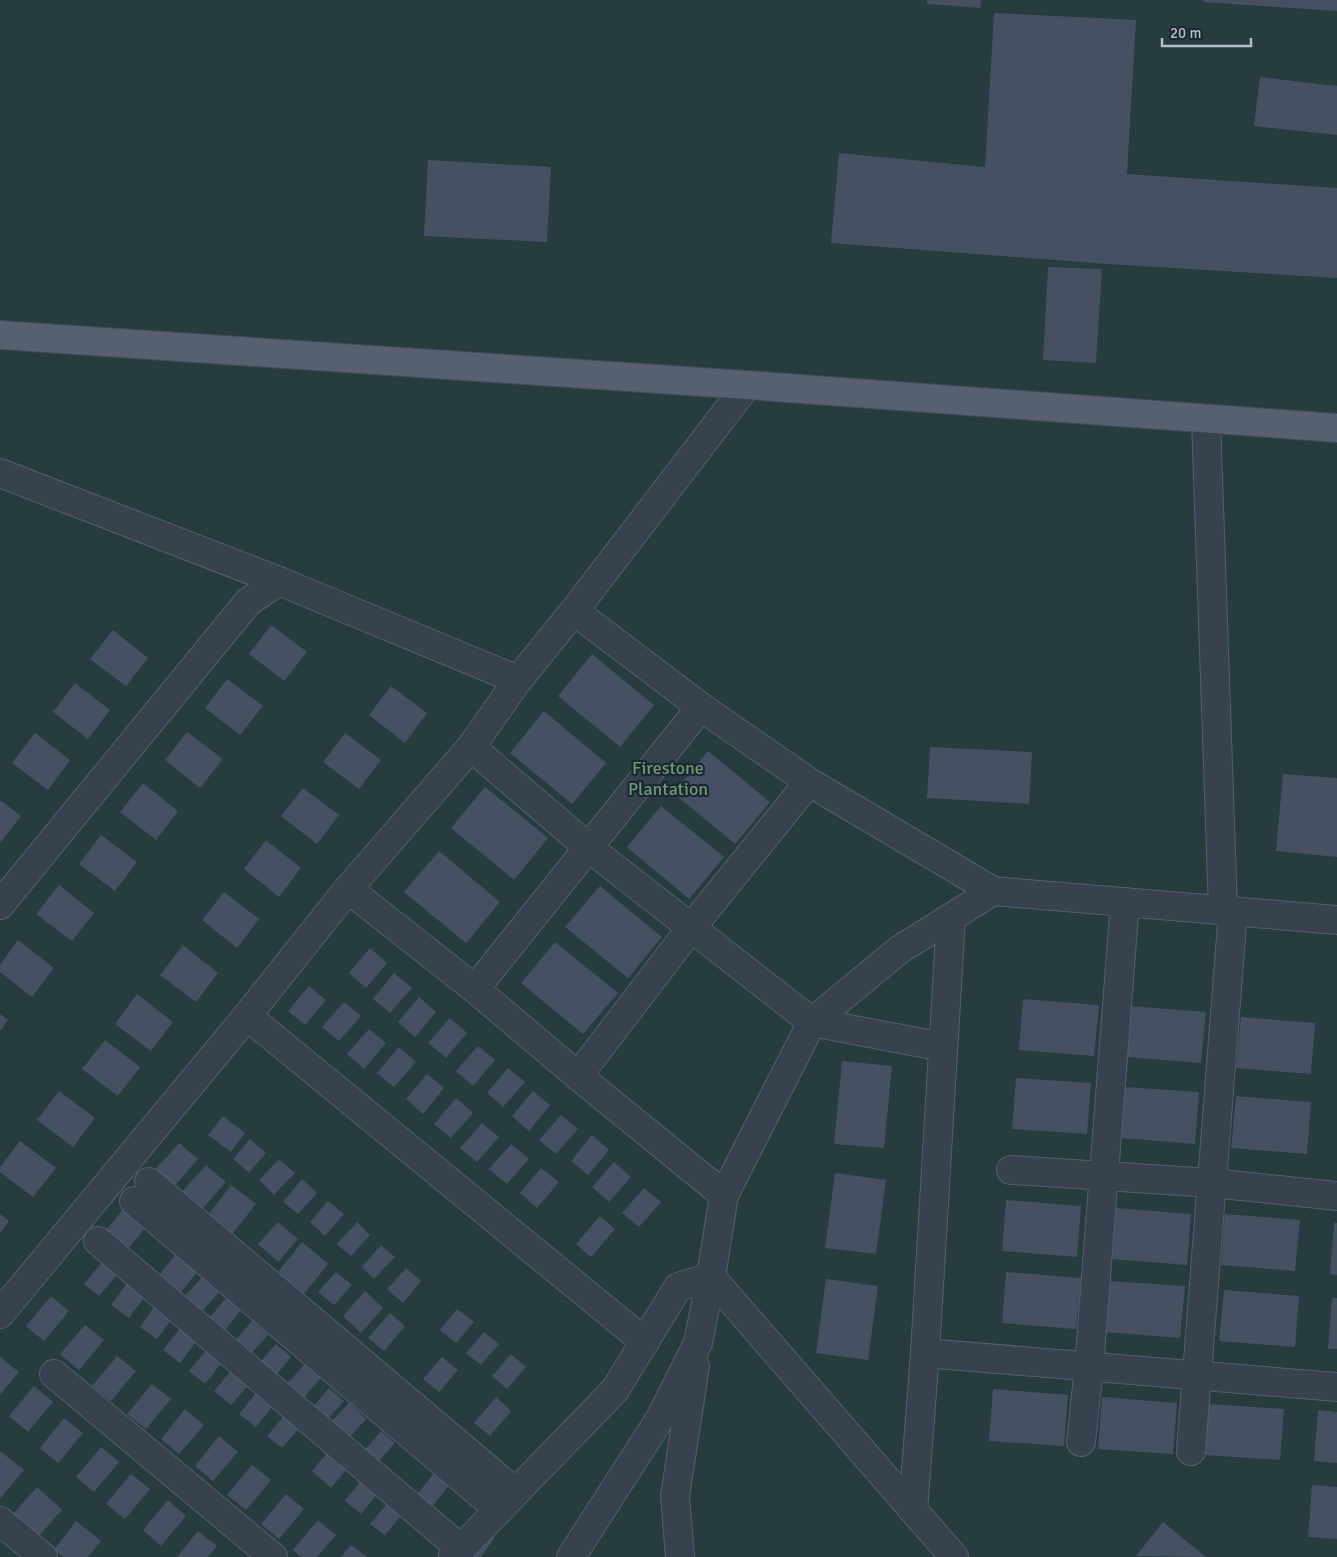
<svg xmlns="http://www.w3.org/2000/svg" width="1337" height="1557" font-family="Signika,sans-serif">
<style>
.green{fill:#263c3f}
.building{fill:#455162}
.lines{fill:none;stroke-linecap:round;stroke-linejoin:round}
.minor-casing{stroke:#565f6c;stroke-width:30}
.major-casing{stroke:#414a57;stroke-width:30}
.minor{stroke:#38414e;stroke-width:28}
.major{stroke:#56606e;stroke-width:28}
.labels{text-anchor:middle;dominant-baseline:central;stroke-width:4.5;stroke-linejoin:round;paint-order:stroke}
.park-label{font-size:18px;fill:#6b9a76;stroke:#1d2633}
</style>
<rect width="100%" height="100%" fill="#242f3e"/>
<rect class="green" x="0" y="0" width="1337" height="1557"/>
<g class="building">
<polygon points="927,0 981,0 980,8 927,4"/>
<polygon points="1204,0 1337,0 1337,11 1203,2"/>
<polygon points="994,13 1136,20 1127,174 1337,188 1337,278 1107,264 831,243 839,153 985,167"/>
<polygon points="1260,77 1337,86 1337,135 1254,126"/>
<polygon points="428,160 551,167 547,242 424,236"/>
<polygon points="1048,267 1102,269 1096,363 1043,360"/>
<polygon points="271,625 307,652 284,681 249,654"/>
<polygon points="113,630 148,658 126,686 90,659"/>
<polygon points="592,654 654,705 620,747 558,696"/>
<polygon points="227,679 263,706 240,735 205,708"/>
<polygon points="75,683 110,710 88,739 53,712"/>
<polygon points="391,686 427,713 405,743 369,715"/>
<polygon points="544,711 606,763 572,804 510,753"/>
<polygon points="187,732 223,759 200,788 165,760"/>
<polygon points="35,733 70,760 48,790 12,763"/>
<polygon points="345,733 381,760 359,789 323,762"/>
<polygon points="930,747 1032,752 1029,804 927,798"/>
<polygon points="708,751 770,802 735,844 673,793"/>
<polygon points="1283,774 1337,778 1337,857 1276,851"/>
<polygon points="143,783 178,811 156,840 120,812"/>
<polygon points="485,787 548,838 514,880 451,828"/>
<polygon points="303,788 339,815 317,844 281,816"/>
<polygon points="0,800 21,816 0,843"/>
<polygon points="661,806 724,857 689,899 627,847"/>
<polygon points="101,835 137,862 115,891 79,864"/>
<polygon points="266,840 301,868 279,897 244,869"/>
<polygon points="439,851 500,902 466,943 404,892"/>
<polygon points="59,885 94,913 72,941 36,914"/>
<polygon points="600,886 662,937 628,978 565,927"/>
<polygon points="224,892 259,919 237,948 202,920"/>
<polygon points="18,940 54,968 32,997 0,972 0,965"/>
<polygon points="555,942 618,993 583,1034 521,983"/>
<polygon points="183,945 218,973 196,1002 160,975"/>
<polygon points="370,948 387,963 366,988 349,973"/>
<polygon points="394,973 412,988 390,1013 373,999"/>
<polygon points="309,986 326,1000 305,1025 288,1011"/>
<polygon points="137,994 173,1022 151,1051 115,1024"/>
<polygon points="419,997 436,1012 415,1037 398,1022"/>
<polygon points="1023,999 1099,1005 1094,1056 1019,1050"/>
<polygon points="344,1002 361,1016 339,1041 322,1027"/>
<polygon points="1130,1006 1206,1012 1201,1063 1126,1057"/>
<polygon points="0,1014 8,1020 0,1031"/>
<polygon points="1241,1017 1315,1023 1311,1074 1236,1068"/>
<polygon points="450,1018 467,1033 446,1058 428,1043"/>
<polygon points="369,1029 386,1043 364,1069 347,1054"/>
<polygon points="105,1040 140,1067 118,1096 82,1069"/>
<polygon points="478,1046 495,1060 473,1086 456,1071"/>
<polygon points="399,1047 416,1062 394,1087 377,1073"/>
<polygon points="842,1061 892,1066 884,1148 834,1144"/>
<polygon points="508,1068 525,1082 503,1107 487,1093"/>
<polygon points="427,1074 444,1088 423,1114 406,1099"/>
<polygon points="1016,1078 1091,1083 1087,1134 1012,1129"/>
<polygon points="1124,1087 1199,1092 1195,1144 1120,1138"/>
<polygon points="59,1091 95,1118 73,1147 37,1120"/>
<polygon points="533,1091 550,1105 529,1131 512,1116"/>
<polygon points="1236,1096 1311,1102 1307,1154 1231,1148"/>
<polygon points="456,1098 473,1113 451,1138 434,1124"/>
<polygon points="561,1115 578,1129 556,1154 539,1140"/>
<polygon points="223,1116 245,1133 231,1152 208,1135"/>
<polygon points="482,1123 499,1137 477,1162 460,1148"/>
<polygon points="592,1135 609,1150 588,1175 571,1161"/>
<polygon points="250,1139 266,1153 249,1173 233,1159"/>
<polygon points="20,1141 56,1168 33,1197 0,1172 0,1167"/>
<polygon points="179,1143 198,1159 170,1191 151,1174"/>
<polygon points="511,1144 529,1159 507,1184 489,1169"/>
<polygon points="279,1159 295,1173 274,1195 259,1180"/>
<polygon points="614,1162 631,1177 609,1202 592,1187"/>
<polygon points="206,1165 226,1182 202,1209 182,1192"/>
<polygon points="541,1168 559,1182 537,1208 520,1193"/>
<polygon points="835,1173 886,1180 876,1254 825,1248"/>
<polygon points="302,1179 317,1193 298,1214 283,1202"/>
<polygon points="231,1185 256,1204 229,1238 205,1219"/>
<polygon points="644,1188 661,1202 639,1227 622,1213"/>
<polygon points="1006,1200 1081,1206 1077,1257 1002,1251"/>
<polygon points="328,1201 344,1214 325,1236 310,1222"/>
<polygon points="125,1207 148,1225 124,1253 102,1235"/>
<polygon points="1116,1208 1191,1214 1187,1265 1112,1259"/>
<polygon points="0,1214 9,1221 0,1233"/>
<polygon points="1225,1214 1300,1220 1295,1271 1221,1265"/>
<polygon points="600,1216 615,1229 591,1257 576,1244"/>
<polygon points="278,1222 298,1239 278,1262 258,1244"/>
<polygon points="357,1222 370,1235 351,1256 337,1244"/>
<polygon points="1334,1223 1337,1223 1337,1275 1330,1274"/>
<polygon points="302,1242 328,1264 304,1294 277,1273"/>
<polygon points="381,1245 395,1257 374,1279 362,1267"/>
<polygon points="176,1254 197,1272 177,1297 155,1280"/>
<polygon points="103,1261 118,1274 99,1296 84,1284"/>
<polygon points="406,1268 421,1281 403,1303 387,1289"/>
<polygon points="336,1272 352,1285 334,1305 318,1292"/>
<polygon points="1006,1272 1081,1278 1076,1329 1002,1323"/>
<polygon points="205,1274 222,1289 197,1317 180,1301"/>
<polygon points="826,1279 878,1286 868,1360 816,1353"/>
<polygon points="1109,1281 1185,1286 1180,1338 1105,1332"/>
<polygon points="127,1283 145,1296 129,1318 111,1305"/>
<polygon points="1224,1290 1299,1296 1295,1347 1219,1341"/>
<polygon points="365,1291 383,1308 361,1333 343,1316"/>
<polygon points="230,1293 245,1305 222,1334 206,1322"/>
<polygon points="51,1296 69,1311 44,1341 26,1326"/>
<polygon points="1332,1298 1337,1298 1337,1349 1328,1349"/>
<polygon points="157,1303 174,1316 157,1339 140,1327"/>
<polygon points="457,1309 474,1322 456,1343 440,1330"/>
<polygon points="390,1313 405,1326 384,1351 368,1338"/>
<polygon points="186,1321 202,1334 180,1363 163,1350"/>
<polygon points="252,1321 268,1335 248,1357 232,1344"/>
<polygon points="85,1325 104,1340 79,1370 60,1354"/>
<polygon points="484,1332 499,1344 481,1365 466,1353"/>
<polygon points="276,1344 291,1357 272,1380 256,1367"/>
<polygon points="211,1345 226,1357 205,1384 189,1371"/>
<polygon points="511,1354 526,1367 507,1389 492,1376"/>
<polygon points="117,1356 136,1371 111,1401 92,1386"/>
<polygon points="0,1357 19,1372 0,1395"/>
<polygon points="442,1357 458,1370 439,1392 423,1379"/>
<polygon points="305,1364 321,1378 300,1402 284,1387"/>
<polygon points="235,1366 252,1381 231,1405 214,1391"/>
<polygon points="152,1384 171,1399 146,1429 127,1414"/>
<polygon points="34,1386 53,1402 28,1432 9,1416"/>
<polygon points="260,1388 277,1401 256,1427 239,1414"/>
<polygon points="329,1388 344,1401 325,1422 311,1409"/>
<polygon points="993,1389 1068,1395 1064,1446 989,1441"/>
<polygon points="496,1397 511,1411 490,1436 474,1423"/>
<polygon points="1102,1397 1177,1403 1173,1454 1098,1449"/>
<polygon points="349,1403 366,1419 347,1440 329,1424"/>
<polygon points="1209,1404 1284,1409 1280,1460 1205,1455"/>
<polygon points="185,1409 204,1425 179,1454 161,1439"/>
<polygon points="1318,1410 1337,1412 1337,1463 1314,1461"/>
<polygon points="288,1411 303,1424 282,1448 267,1436"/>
<polygon points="64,1418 83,1433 58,1463 40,1448"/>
<polygon points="381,1431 395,1443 377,1463 364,1451"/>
<polygon points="219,1436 238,1452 213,1481 195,1466"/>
<polygon points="101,1447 119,1462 94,1492 76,1477"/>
<polygon points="332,1447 351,1464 331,1488 312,1471"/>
<polygon points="0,1451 24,1470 0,1499"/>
<polygon points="252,1465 271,1480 246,1510 227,1495"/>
<polygon points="439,1467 454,1479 430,1509 415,1497"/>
<polygon points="131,1474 150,1489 125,1519 106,1504"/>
<polygon points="363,1478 379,1492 361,1514 345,1501"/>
<polygon points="1312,1485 1337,1487 1337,1539 1308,1537"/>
<polygon points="37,1487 62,1510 38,1537 13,1514"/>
<polygon points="286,1494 304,1509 279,1539 261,1524"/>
<polygon points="168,1500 186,1516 161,1546 143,1530"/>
<polygon points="390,1500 404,1512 385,1535 370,1524"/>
<polygon points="318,1520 336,1535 317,1557 301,1557 293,1550"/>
<polygon points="76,1521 101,1541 88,1557 63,1557 54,1550"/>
<polygon points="1163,1522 1206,1557 1136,1556"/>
<polygon points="486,1530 495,1537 481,1557 466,1557"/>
<polygon points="198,1531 217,1546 208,1557 177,1557"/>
<polygon points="351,1545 367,1557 341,1557"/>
</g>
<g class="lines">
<g class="minor-casing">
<g id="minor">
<polyline points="1206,419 1223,910"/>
<polyline points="0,473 279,581 518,680"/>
<polyline points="574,611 701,707 809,782 993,891 1337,920"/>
<polyline points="471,747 589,848 812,1022 943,1047"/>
<polyline points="348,889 475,989 578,1076 724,1195"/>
<polyline points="0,905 248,602 279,581"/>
<polyline points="475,989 701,707"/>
<polyline points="247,1016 645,1342"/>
<polyline points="578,1076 691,928 809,782"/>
<polyline points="1011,1170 1212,1183 1337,1196"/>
<polyline points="149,1182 515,1492"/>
<polyline points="134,1201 499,1510"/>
<polyline points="98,1241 461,1549"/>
<polyline points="0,1314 247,1016 348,889 471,747 518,680 574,611 747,385"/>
<polyline points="925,1353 1337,1387"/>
<polyline points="54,1374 273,1557"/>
<polyline points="1081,1442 1089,1367 1125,902"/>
<polyline points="1191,1451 1233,911"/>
<polyline points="913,1510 925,1353 951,918"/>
<polyline points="0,1521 43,1557"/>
<polyline points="453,1557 615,1390 678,1287 711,1277 954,1557"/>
<polyline points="571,1557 661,1417 698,1343 711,1277 724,1195 812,1022 899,950 993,891"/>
<polyline points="680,1557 675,1496 695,1366"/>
</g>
</g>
<g class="major-casing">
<polyline id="major" points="0,335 747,385 1337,428"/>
</g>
<use href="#minor" class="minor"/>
<use href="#major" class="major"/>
</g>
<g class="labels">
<g class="park-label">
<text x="668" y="768">Firestone<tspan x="668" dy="21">Plantation</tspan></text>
</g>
</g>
<path d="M1162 38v8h89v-8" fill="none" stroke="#b4bcc9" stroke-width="2.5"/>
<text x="1170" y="38" font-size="15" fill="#b4bcc9" stroke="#1d2633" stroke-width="4" paint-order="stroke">20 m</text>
</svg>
